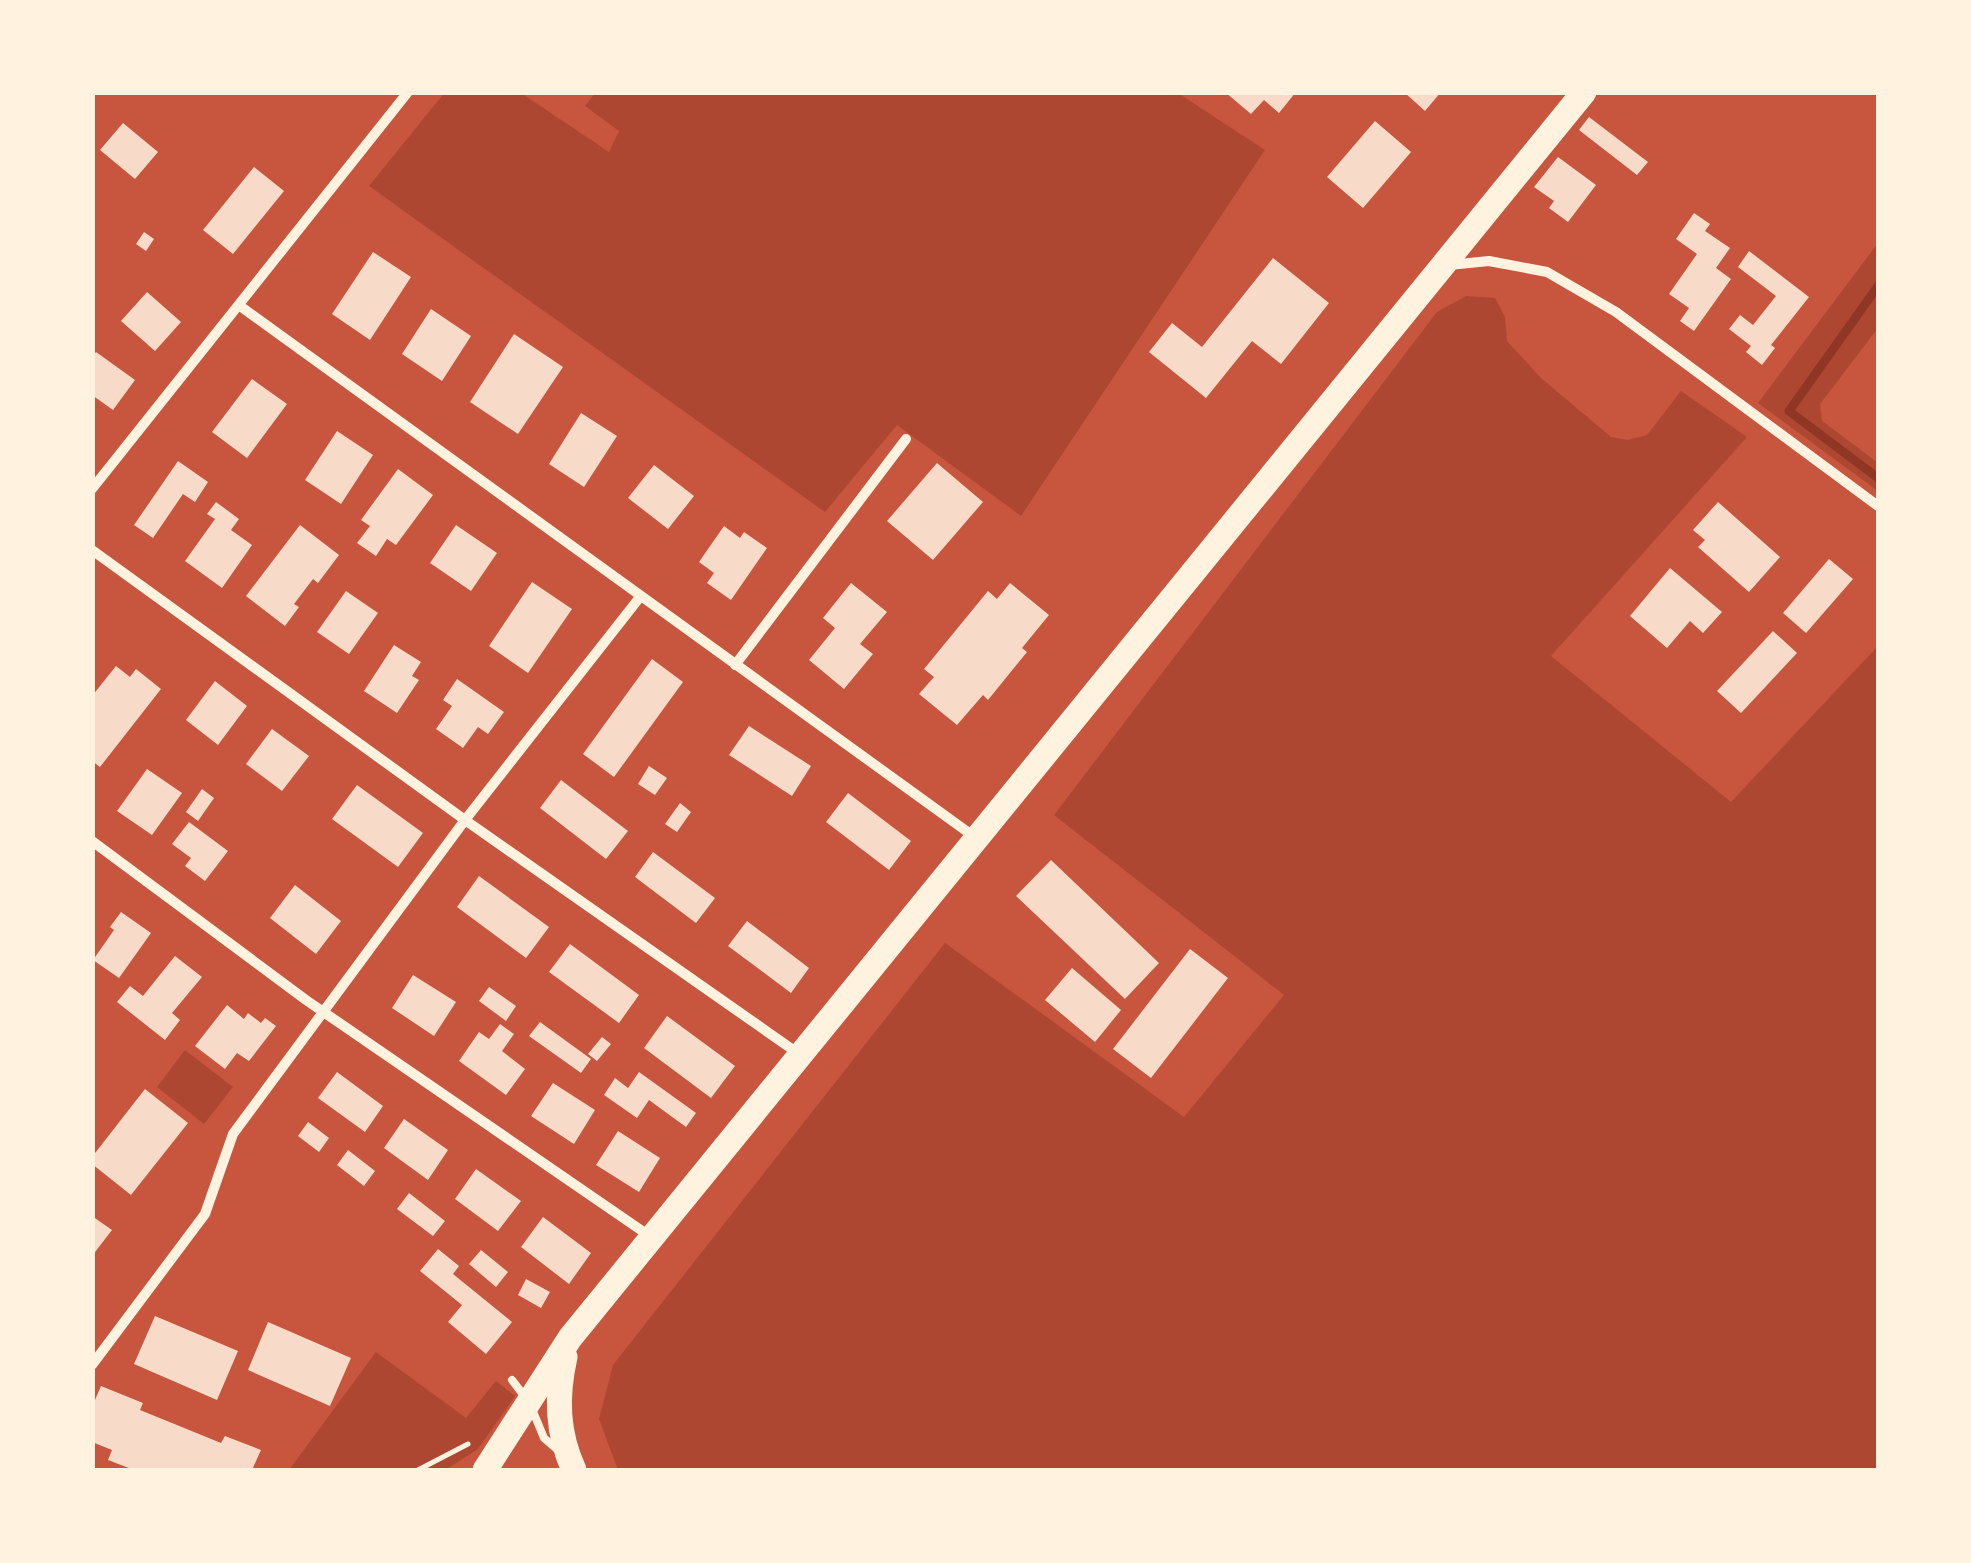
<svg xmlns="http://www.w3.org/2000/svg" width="1971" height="1563" font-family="'DM Sans',sans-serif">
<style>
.green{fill:#ae4732}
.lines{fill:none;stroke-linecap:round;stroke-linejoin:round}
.stream{stroke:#8f3625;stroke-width:9}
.building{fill:#f7dbc8}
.path{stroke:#fff3e0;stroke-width:5}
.service{stroke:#fff3e0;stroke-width:8}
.minor{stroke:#fff3e0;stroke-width:10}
.primary{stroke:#fff3e0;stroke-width:25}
</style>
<rect width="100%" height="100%" fill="#c8553d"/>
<g class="green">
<polygon points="445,92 521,93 609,152 619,131 585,106 595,93 1178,93 1265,150 1021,516 897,425 825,512 369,186"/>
<polygon points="1878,243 1878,328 1820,404 1822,421 1878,463 1878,491 1758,403"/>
<polygon points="1466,296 1495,298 1505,317 1507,341 1541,378 1611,437 1628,440 1647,435 1681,391 1747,437 1551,656 1731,802 1878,646 1878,1470 618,1470 599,1419 613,1365 945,943 1184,1117 1284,995 1054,815 1437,312"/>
<polygon points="185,1050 233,1087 204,1124 157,1087"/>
<polygon points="376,1352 466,1418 496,1381 515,1396 478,1449 445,1470 289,1470"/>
</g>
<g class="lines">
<polyline class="stream" points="1878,286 1789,411 1878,478"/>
</g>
<g class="building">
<polygon points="1225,92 1296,92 1279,113 1264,100 1251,114"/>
<polygon points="1404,92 1441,92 1425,111"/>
<polygon points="1589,117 1648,162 1637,175 1579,130"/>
<polygon points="1375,121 1411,152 1363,208 1327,177"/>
<polygon points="123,123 158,152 135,179 100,150"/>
<polygon points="1558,157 1596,185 1568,222 1549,208 1554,201 1534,187"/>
<polygon points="254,167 284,191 233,254 203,230"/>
<polygon points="1694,213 1710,224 1705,231 1730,248 1716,268 1731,279 1694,331 1680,321 1689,308 1669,294 1697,254 1676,239"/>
<polygon points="144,232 154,239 146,251 136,244"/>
<polygon points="1749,251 1809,297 1771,345 1775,348 1762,365 1746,352 1751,346 1729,329 1740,315 1753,325 1776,296 1738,267"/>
<polygon points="373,252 411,277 370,340 332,314"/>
<polygon points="1273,258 1329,303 1281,364 1252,341 1206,398 1149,352 1172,323 1202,347"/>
<polygon points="147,292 181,322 155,351 121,321"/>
<polygon points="431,309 471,336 442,381 402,354"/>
<polygon points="514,334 563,367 518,434 470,402"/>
<polygon points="96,352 135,380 113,410 92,395 92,357"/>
<polygon points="252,379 287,404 247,458 212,432"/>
<polygon points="581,413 617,436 584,487 549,464"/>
<polygon points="337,431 373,455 341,504 305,480"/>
<polygon points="178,461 208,482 195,502 183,494 153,538 134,525"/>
<polygon points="937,463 983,502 933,560 887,521"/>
<polygon points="654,465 694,496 668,529 628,498"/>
<polygon points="398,469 433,495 396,545 387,539 376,556 357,543 370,526 361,520"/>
<polygon points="216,502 239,519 231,530 252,545 222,588 185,561 215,519 207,514"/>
<polygon points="1718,502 1780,557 1749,592 1698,547 1705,540 1693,530"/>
<polygon points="300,525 339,555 318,583 313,579 294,604 299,607 285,626 246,596"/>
<polygon points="456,525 497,553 471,591 430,563"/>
<polygon points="724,526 740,538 744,532 767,548 731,600 707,583 714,573 699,562"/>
<polygon points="1829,559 1853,579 1806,633 1783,613"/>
<polygon points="1670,568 1722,612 1703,633 1690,621 1667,648 1630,616"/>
<polygon points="532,582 572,609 528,673 489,646"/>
<polygon points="851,583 887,612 860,644 873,654 844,689 809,660 835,628 823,618"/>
<polygon points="1010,583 1049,615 1022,648 1027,652 988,700 983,695 957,725 919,694 934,677 924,669 988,591 997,599"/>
<polygon points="346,591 378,613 349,654 317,632"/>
<polygon points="1773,631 1797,653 1741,713 1717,691"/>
<polygon points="394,645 421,662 412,676 419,680 397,713 364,691"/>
<polygon points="652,659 683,682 614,777 583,754"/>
<polygon points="116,666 130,677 136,669 161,689 100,767 92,761 92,696"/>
<polygon points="457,679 504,712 488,734 478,727 463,748 436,729 452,706 443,700"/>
<polygon points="215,681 247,706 218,745 186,720"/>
<polygon points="749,726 811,766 792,796 729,755"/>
<polygon points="272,729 309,756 282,791 246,764"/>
<polygon points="649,766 667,778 655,795 638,784"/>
<polygon points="147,769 182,793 152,835 117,811"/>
<polygon points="561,780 628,831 606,859 540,808"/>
<polygon points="357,785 423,833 398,867 332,819"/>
<polygon points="202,789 214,798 198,821 186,812"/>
<polygon points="848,793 911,841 889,870 826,822"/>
<polygon points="680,803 691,812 677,832 665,824"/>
<polygon points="189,822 228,851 205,881 185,866 191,858 172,844"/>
<polygon points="653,852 715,898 696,923 635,877"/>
<polygon points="1051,860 1159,963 1125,999 1016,896"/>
<polygon points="479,876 549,927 526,958 457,907"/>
<polygon points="295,885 341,921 316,954 270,918"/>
<polygon points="121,912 151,933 119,978 93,960 114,930 110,927"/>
<polygon points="747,921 809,968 791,993 728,946"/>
<polygon points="570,944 639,995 619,1023 549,972"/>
<polygon points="1190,949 1228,978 1151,1078 1113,1049"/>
<polygon points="175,956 202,977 172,1013 180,1020 165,1040 117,1002 130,986 143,996"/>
<polygon points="1072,968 1121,1010 1095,1042 1045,1000"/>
<polygon points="413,975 456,1002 434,1036 392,1008"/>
<polygon points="489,987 516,1006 506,1021 479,1001"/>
<polygon points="227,1005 244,1019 248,1013 261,1023 265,1018 276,1026 249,1061 237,1053 225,1069 195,1046"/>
<polygon points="667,1016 735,1066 711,1098 644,1048"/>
<polygon points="540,1022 591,1059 581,1073 529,1036"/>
<polygon points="500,1024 514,1034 502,1051 525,1069 506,1095 459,1061 479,1032 489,1039"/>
<polygon points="602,1037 611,1044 597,1061 588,1054"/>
<polygon points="337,1072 383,1106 365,1132 318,1098"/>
<polygon points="639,1072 696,1113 686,1127 649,1100 637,1118 604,1095 615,1078 628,1088"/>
<polygon points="553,1083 595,1110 574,1144 531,1116"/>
<polygon points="145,1089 188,1123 131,1195 92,1164 92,1157"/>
<polygon points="404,1119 448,1150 428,1180 384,1148"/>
<polygon points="308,1122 329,1138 319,1152 298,1136"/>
<polygon points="618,1131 660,1158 639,1192 596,1165"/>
<polygon points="348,1150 375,1171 364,1186 337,1165"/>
<polygon points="476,1169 521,1201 498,1231 455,1199"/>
<polygon points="409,1193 445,1221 433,1236 397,1209"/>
<polygon points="92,1216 112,1230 92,1256"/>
<polygon points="543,1217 591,1253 569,1284 521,1247"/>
<polygon points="438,1249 459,1266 453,1274 512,1322 486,1354 448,1322 462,1305 420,1271"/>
<polygon points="481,1250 508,1272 496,1287 469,1264"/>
<polygon points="526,1279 550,1292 541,1308 518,1295"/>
<polygon points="155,1316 238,1351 217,1400 134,1364"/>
<polygon points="268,1322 351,1358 330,1406 248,1370"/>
<polygon points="101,1386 143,1403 140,1410 221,1443 225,1436 261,1450 252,1470 134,1470 108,1460 112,1450 92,1442 92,1407"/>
</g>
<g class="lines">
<polyline class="path" points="418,1470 468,1444"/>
<g class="service">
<polyline points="512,1380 525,1397"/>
<polyline points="532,1409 544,1438 559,1451"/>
</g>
<g class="minor">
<polyline points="1449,265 1489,261 1547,272 1616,312 1878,506"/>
<polyline points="240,306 976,838"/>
<polyline points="92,489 408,92"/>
<polyline points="92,550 465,820 799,1054"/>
<polyline points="735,665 906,439"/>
<polyline points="92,841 306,1000 651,1237"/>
<polyline points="92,1365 205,1214 233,1134 465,820 640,597"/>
</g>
<g class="primary">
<path d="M565 1357C556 1397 557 1433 574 1470"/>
<polyline points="485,1470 570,1338 1584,92"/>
</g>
</g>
<rect width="1971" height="1563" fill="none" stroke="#fff3e0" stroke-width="190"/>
</svg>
